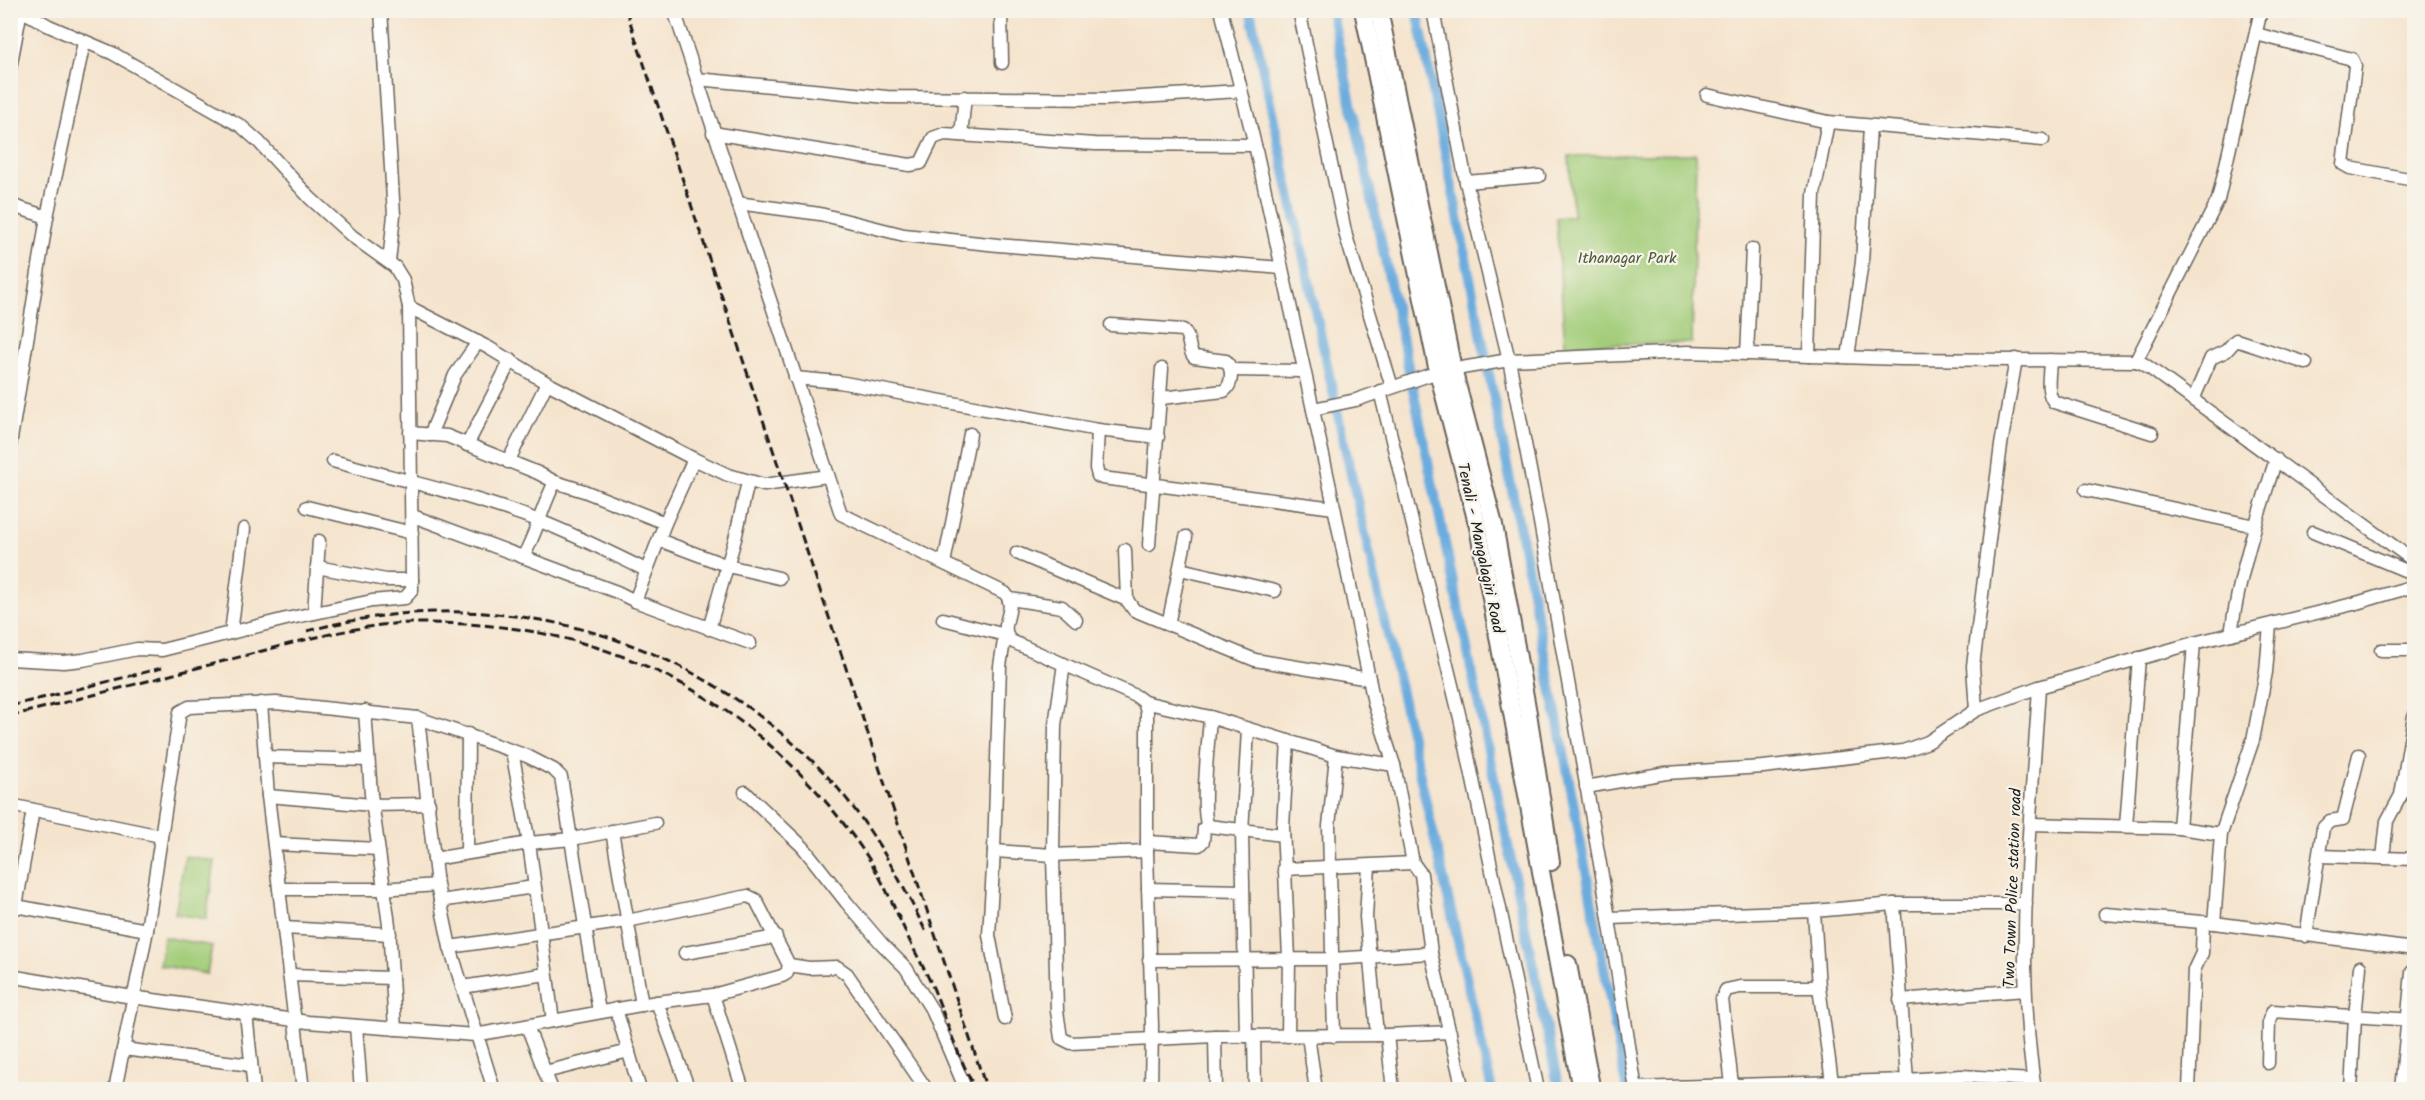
<svg xmlns="http://www.w3.org/2000/svg" width="2425" height="1100" font-family="Kalam,sans-serif">
<style>
.green{fill:#a3cd7a;stroke:#60744b;stroke-width:1.5}
.lines{fill:none;stroke-linecap:round;stroke-linejoin:round}
.canal{stroke:#6aacde;stroke-width:10}
.minor-casing{stroke:#68625a;stroke-width:15}
.major-casing{stroke:#68625a;stroke-width:20}
.minor{stroke:#fff;stroke-width:12}
.major{stroke:#fff;stroke-width:16}
.rail{stroke:#1c1c1c;stroke-width:3;stroke-dasharray:9 4.5;stroke-linecap:butt}
.labels{text-anchor:middle;dominant-baseline:central;stroke-width:4.5;stroke-linejoin:round;paint-order:stroke}
.park-label{font-size:16px;fill:#4b5a3d;stroke:#f7f3e8}
.street-label{font-size:16px;fill:#1c1c1c;stroke:#f7f3e8}
</style>
<rect width="100%" height="100%" fill="#f7f3e8"/>
<filter id="ink" filterUnits="userSpaceOnUse"><feTurbulence type="fractalNoise" baseFrequency=".0167" numOctaves="2"/><feDisplacementMap in="SourceGraphic" scale="12" xChannelSelector="R" yChannelSelector="G"/><feConvolveMatrix kernelMatrix="1 2 1 2 8 2 1 2 1" color-interpolation-filters="sRGB"/></filter>
<filter id="wash" filterUnits="userSpaceOnUse"><feTurbulence type="fractalNoise" baseFrequency=".008" numOctaves="4" result="noise"/><feDisplacementMap in="SourceGraphic" scale="24" xChannelSelector="R" yChannelSelector="G"/><feGaussianBlur stdDeviation="1.35" result="paint"/><feColorMatrix in="noise" values="0 0 0 0 0 0 0 0 0 0 0 0 0 0 0 0 0 1.4 0 .05"/><feComposite in="paint" operator="in"/></filter>
<g filter="url(#wash)">
<rect width="100%" height="100%" fill="#f5e4cd"/>
<g class="green">
<polygon points="1696,154 1692,343 1565,345 1556,218 1573,216 1569,156"/>
<polygon points="185,856 215,861 206,919 175,914"/>
<polygon points="164,937 212,946 207,974 159,965"/>
</g>
<g class="lines">
<g class="canal">
<polyline points="1250,10 1346,452 1492,1090"/>
<polyline points="1331,10 1410,375 1559,1090"/>
<polyline points="1417,10 1564,753 1627,1090"/>
</g>
</g>
</g>
<g filter="url(#ink)">
<g class="lines">
<g class="minor-casing">
<g id="minor">
<polyline points="381,10 394,215 389,262"/>
<path d="M674 10 841 514 1005 593C1019 609 996 626 1011 641L1136 696 1144 702 1147 712V851L1152 1026 1151 1090"/>
<polyline points="1001,10 1002,63"/>
<polyline points="1221,10 1255,145 1331,492 1374,703 1394,765 1413,863 1421,874 1431,953 1463,1090"/>
<polyline points="1299,10 1346,236 1392,387"/>
<polyline points="1433,10 1466,182 1509,360 1540,522 1603,881 1636,1090"/>
<polyline points="2256,34 2352,59 2355,66 2343,164 2350,168 2414,180"/>
<polyline points="10,68 21,10"/>
<polyline points="697,79 887,97 1107,99 1240,91"/>
<polyline points="1707,95 1828,122 2043,140"/>
<polyline points="713,133 910,165 921,163 933,138 944,134 1095,144 1255,145"/>
<polyline points="961,135 965,97"/>
<polyline points="1466,182 1539,176"/>
<polyline points="737,203 820,214 904,235 998,245 1281,268"/>
<polyline points="10,205 47,217"/>
<polyline points="409,307 489,348 547,383 694,459"/>
<path d="M1111 325 1183 330C1191 337 1187 349 1194 357L1226 361C1233 369 1233 384 1224 391L1161 398"/>
<polyline points="1747,354 1752,249"/>
<polyline points="1809,356 1814,194 1828,122"/>
<polyline points="1848,357 1862,262 1870,127"/>
<path d="M2050 360C2050 373 2045 391 2054 402L2152 433"/>
<polyline points="2136,361 2218,200 2261,10"/>
<polyline points="1231,370 1304,371"/>
<polyline points="795,378 839,382 1098,430 1158,437"/>
<polyline points="1380,391 1460,718 1538,1090"/>
<polyline points="2193,400 2211,358 2226,351 2236,340 2306,363"/>
<polyline points="1313,409 1356,400 1438,372 1509,360 1688,352 1901,359 2136,361 2144,364 2414,561"/>
<polyline points="1098,430 1096,468 1098,476 1102,478 1334,508"/>
<polyline points="410,433 447,436 538,473 555,482 584,491 665,523 694,459 728,475 764,485 828,476"/>
<polyline points="430,435 455,375 478,342"/>
<polyline points="10,445 47,217 84,42"/>
<polyline points="467,445 511,360"/>
<path d="M333 461C401 480 471 495 537 520 574 534 610 553 646 570"/>
<polyline points="508,462 547,383"/>
<path d="M555 482C542 506 537 533 523 557L617 592 635 601 665 523"/>
<polyline points="2086,490 2255,526"/>
<polyline points="307,507 412,533"/>
<polyline points="413,516 523,557"/>
<polyline points="2313,532 2414,574"/>
<polyline points="659,540 728,566 779,578"/>
<polyline points="1149,545 1162,369"/>
<polyline points="1125,550 1127,600 1134,610 1255,660 1369,679"/>
<polyline points="1017,553 1127,600"/>
<polyline points="944,563 970,434"/>
<polyline points="317,567 386,580 412,580"/>
<polyline points="1180,569 1275,591"/>
<polyline points="1010,599 1062,607 1076,620"/>
<polyline points="635,601 750,643"/>
<polyline points="314,613 319,541"/>
<polyline points="943,619 1005,635 1000,666 994,851 989,935 1005,1019"/>
<polyline points="1168,625 1186,537"/>
<polyline points="709,629 735,539 748,482"/>
<polyline points="231,633 244,529"/>
<path d="M2231 634C2239 574 2258 516 2276 459"/>
<polyline points="2381,650 2414,650"/>
<polyline points="10,659 64,662 83,660 137,649 162,650 286,619 372,601 405,598 412,590 412,580 409,307 403,280 395,267 352,236 310,198 259,142 241,126 112,53 49,26 21,10"/>
<polyline points="1064,664 1055,725 1053,855 1057,1011 1061,1038 1071,1043 1215,1036 1387,1035 1450,1032"/>
<polyline points="1144,702 1210,717 1336,756 1394,765"/>
<polyline points="261,703 268,796 303,1090"/>
<polyline points="1976,710 1973,666 2001,445 2016,359"/>
<polyline points="365,711 371,794 389,925 395,1029"/>
<polyline points="418,718 527,756 554,770 561,777 599,1012"/>
<polyline points="1288,741 1283,827 1289,958 1288,1036"/>
<polyline points="512,751 529,843 553,1021"/>
<polyline points="265,757 368,760"/>
<polyline points="1586,787 1666,773 1763,767 1903,751 1928,742 1976,710 2039,687 2194,643 2353,604 2414,586"/>
<polyline points="745,792 803,847 847,903 882,944 906,968 933,1012 966,1090"/>
<polyline points="268,796 372,805 429,804"/>
<polyline points="10,805 161,836"/>
<polyline points="2031,824 2179,828 2221,834"/>
<path d="M1208 826C1200 810 1209 739 1210 717"/>
<polyline points="2126,826 2139,658"/>
<polyline points="2179,828 2194,643"/>
<polyline points="612,831 642,1005"/>
<polyline points="1147,842 1199,845 1203,841 1204,828 1208,826 1283,835"/>
<polyline points="274,844 378,849"/>
<polyline points="994,851 1053,855 1147,851"/>
<polyline points="467,853 468,734"/>
<polyline points="2319,856 2414,859"/>
<polyline points="2383,858 2387,821 2401,795 2414,716"/>
<polyline points="434,859 529,843 572,839 655,823"/>
<polyline points="1369,866 1366,917 1377,1035"/>
<polyline points="1284,869 1413,863"/>
<polyline points="279,889 382,889 437,885"/>
<polyline points="1148,889 1242,891"/>
<polyline points="440,901 534,887"/>
<polyline points="1894,904 1907,1080"/>
<polyline points="10,905 147,930"/>
<polyline points="16,906 33,810"/>
<polyline points="1814,911 1819,987 1832,1082"/>
<polyline points="2105,914 2214,923 2414,949"/>
<polyline points="1609,918 1814,911 1894,904 2026,904"/>
<polyline points="2214,923 2221,834 2253,740 2266,672 2270,625"/>
<polyline points="284,928 390,934"/>
<polyline points="2306,936 2323,828 2330,821 2343,819 2359,755"/>
<polyline points="685,953 776,937"/>
<polyline points="1149,960 1331,959 1431,953"/>
<polyline points="789,965 809,968 837,967 847,974 927,1090"/>
<polyline points="289,975 392,978"/>
<polyline points="10,976 132,997 308,1022 475,1035 657,1002 713,995 782,976 787,973 789,965 756,900 748,896 627,921 450,947"/>
<polyline points="462,987 546,974"/>
<polyline points="713,995 743,1090"/>
<polyline points="1900,1000 2025,990"/>
<polyline points="657,1002 689,1090"/>
<polyline points="616,1009 640,1090"/>
<polyline points="246,1013 254,1090"/>
<polyline points="356,1026 361,1090"/>
<polyline points="527,1026 552,1090"/>
<polyline points="1387,1035 1393,1090"/>
<polyline points="1215,1036 1216,1090"/>
<polyline points="1246,1036 1242,832 1248,730"/>
<polyline points="1254,1036 1255,1090"/>
<polyline points="1308,1036 1316,1090"/>
<polyline points="1334,1036 1329,826 1336,756"/>
<polyline points="123,1049 251,1065"/>
<polyline points="2268,1063 2269,1020 2273,1011 2414,1020"/>
<polyline points="545,1072 629,1051"/>
<polyline points="1732,1085 1722,999 1726,990 1740,987 1819,987"/>
<polyline points="116,1087 136,1090"/>
<polyline points="1635,1088 1907,1080 1961,1076 2033,1080"/>
<polyline points="115,1090 147,930 180,712 189,707 276,703 418,718 437,885 450,947 494,1090"/>
<path d="M2035 1090C2014 957 2031 820 2039 687"/>
<polyline points="2189,1090 2194,970 2202,953 2203,922"/>
<polyline points="2351,1090 2355,1017 2360,967"/>
<polyline points="2401,1090 2412,972"/>
</g>
</g>
<g class="major-casing">
<g id="major">
<polyline points="1363,10 1438,372 1478,527 1581,1090"/>
<polyline points="1379,10 1453,369 1494,525 1528,713 1551,862"/>
<polyline points="1568,964 1591,1086"/>
</g>
</g>
<use href="#minor" class="minor"/>
<use href="#major" class="major"/>
<g class="rail">
<polyline points="626,10 987,1090"/>
<path d="M307 631C487 582 672 628 807 756 860 805 895 868 926 932"/>
<polyline points="10,706 162,668"/>
<path d="M10 716C83 698 155 679 228 660 278 647 329 632 381 625 409 622 438 623 466 624 637 633 775 718 869 859 884 883 895 909 907 935 916 955 928 974 936 995 949 1027 959 1059 976 1090"/>
</g>
</g>
</g>
<g class="labels">
<g class="park-label">
<text x="1627" y="258">Ithanagar Park</text>
</g>
<g class="street-label">
<text transform="translate(1480 548) rotate(78)">Tenali - Mangalagiri Road</text>
<text transform="translate(2013 888) rotate(-88)">Two Town Police station road</text>
</g>
</g>
<rect width="2425" height="1100" fill="none" stroke="#f7f3e8" stroke-width="36"/>
</svg>
